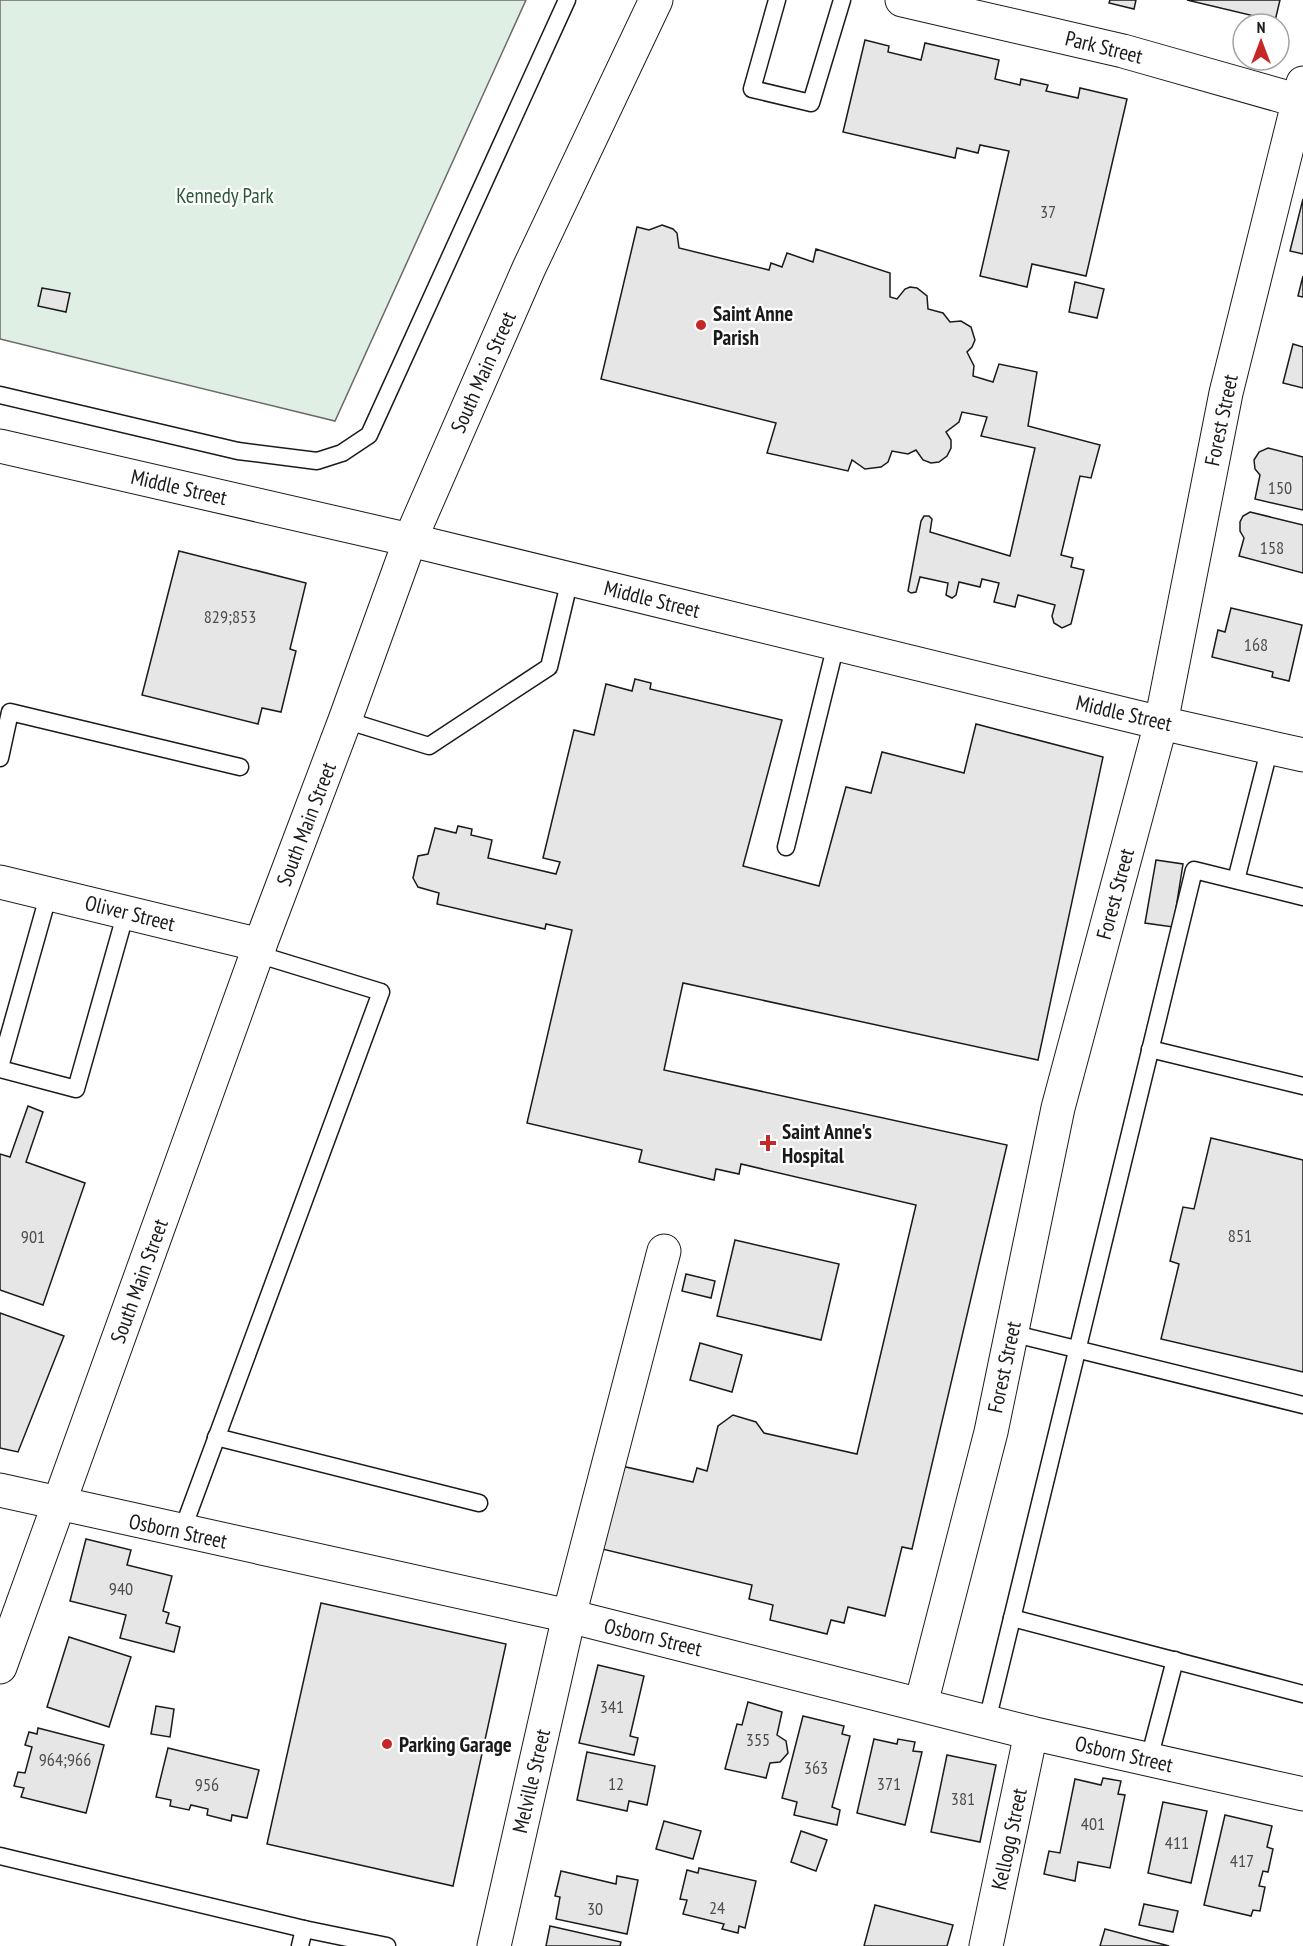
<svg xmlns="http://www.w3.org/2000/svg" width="1303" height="1946" font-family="'PT Sans Narrow',sans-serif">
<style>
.green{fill:#e0efe3;stroke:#6a6a6a;stroke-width:1.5}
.building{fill:#e6e6e6;stroke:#1a1a1a;stroke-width:1.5}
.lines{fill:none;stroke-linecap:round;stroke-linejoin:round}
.lane-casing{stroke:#1a1a1a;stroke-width:19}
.street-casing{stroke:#1a1a1a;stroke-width:35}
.secondary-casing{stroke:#1a1a1a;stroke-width:35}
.lane{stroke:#fff;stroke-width:16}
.street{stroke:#fff;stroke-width:33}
.secondary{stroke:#fff;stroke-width:33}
.poi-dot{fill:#c62828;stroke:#fff;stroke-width:2}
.labels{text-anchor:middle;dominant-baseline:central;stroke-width:4.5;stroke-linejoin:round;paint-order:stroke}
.number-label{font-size:18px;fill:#4d4d4d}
.street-label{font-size:21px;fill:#1a1a1a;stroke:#fff}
.park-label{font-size:21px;fill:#2b5a34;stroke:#fff}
.poi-label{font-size:21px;font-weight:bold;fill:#1a1a1a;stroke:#fff;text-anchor:start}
</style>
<rect width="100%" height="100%" fill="#fff"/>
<polygon class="green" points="0,0 526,0 335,421 0,339"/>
<g class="building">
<polygon points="1110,0 1136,0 1134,9 1109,3"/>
<polygon points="1187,0 1280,0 1275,21"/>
<polygon points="865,40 889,46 888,52 921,60 925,43 999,60 995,79 1020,85 1021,79 1048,85 1046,91 1078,98 1080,88 1127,99 1086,276 1032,264 1027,287 980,276 1009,151 980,145 978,153 957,148 955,158 843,132"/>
<polygon points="1303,199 1303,254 1290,251"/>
<polygon points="662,225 673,229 677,233 679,248 769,270 771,263 782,267 787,253 813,262 816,249 890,273 890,297 897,299 905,289 910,287 917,288 927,296 928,309 943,313 950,322 961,321 971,327 975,340 972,347 967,352 974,366 973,376 993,382 999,364 1037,372 1028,426 1100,445 1091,478 1080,476 1061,555 1073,558 1071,567 1084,570 1071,624 1062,628 1054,623 1052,616 1055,605 1018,595 1015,607 994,602 999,583 982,579 980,587 959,582 956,595 952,598 946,595 948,583 920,577 916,592 911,593 908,591 921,521 924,516 929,516 932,519 930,532 1010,556 1035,448 981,436 987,417 962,412 959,422 946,432 951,440 951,448 947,456 939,462 931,463 923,460 916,450 908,454 892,451 888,462 881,467 865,469 852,460 848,471 767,453 776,423 601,379 637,227 649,230"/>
<polygon points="1303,276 1303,297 1298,296"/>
<polygon points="1075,282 1104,289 1097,318 1069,312"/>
<polygon points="42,288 70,293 66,312 38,306"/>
<polygon points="1293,344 1303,347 1303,388 1283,383"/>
<polygon points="1268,448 1303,457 1303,510 1255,499 1260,475 1255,469 1254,460 1259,452"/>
<polygon points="1250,512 1303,525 1303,573 1239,556 1244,538 1240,531 1240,522 1243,516"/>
<polygon points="179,551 306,583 290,649 296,651 281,712 262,708 258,724 142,695"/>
<polygon points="1231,608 1302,625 1289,681 1272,677 1273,672 1212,657 1218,630 1225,632"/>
<polygon points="635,679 651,683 650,689 782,720 743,866 819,886 846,787 871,793 882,752 964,773 976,724 1103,757 1038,1060 683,983 664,1070 1007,1145 912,1549 902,1547 885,1616 848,1607 844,1623 831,1620 827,1634 770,1620 773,1605 749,1599 752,1585 598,1548 617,1465 693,1482 697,1468 707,1471 718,1426 733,1415 756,1422 764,1433 857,1454 916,1205 741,1164 739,1174 716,1169 714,1180 639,1162 642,1150 527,1123 572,930 546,924 545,929 437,904 439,893 418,887 413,878 418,856 428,854 435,828 456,833 458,826 472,829 471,835 492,840 488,858 556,874 560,862 543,858 574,730 594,735 606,684 632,691"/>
<polygon points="1156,860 1183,864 1173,927 1145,923"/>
<polygon points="28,1106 43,1112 26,1162 85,1183 43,1305 0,1290 0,1154 10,1157"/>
<polygon points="1211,1138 1303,1160 1303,1372 1161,1339 1179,1264 1170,1261 1183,1207 1194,1209"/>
<polygon points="735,1240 839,1264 821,1340 717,1316"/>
<polygon points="686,1274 715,1281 711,1298 682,1291"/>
<polygon points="0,1313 64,1336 18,1452 0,1448"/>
<polygon points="700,1343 742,1355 732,1392 690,1380"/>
<polygon points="86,1539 131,1550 127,1565 172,1576 163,1611 169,1613 166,1623 180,1627 174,1652 120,1638 126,1615 70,1601"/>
<polygon points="321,1603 506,1644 453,1886 267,1844"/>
<polygon points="69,1637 131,1657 109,1727 47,1707"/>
<polygon points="598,1665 644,1676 630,1736 638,1738 634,1755 579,1743"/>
<polygon points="748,1702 782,1712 777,1735 786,1741 788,1753 780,1762 770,1763 766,1778 725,1769 737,1724 742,1725"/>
<polygon points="156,1706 174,1709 170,1737 151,1734"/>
<polygon points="803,1716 844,1726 842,1734 850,1736 832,1807 840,1810 837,1825 794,1815 797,1802 782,1798"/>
<polygon points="38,1728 104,1745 86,1813 21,1797 24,1788 14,1786 18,1772 25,1773 32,1747 25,1745 29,1732 37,1734"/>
<polygon points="874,1739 897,1744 898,1739 915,1742 913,1751 922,1752 905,1825 857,1813"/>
<polygon points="168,1748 259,1770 247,1818 232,1815 231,1821 207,1815 208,1809 191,1805 189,1810 170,1806 171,1800 156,1797"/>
<polygon points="587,1752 655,1766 647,1805 629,1801 627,1811 577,1800"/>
<polygon points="947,1755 996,1765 980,1842 931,1832"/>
<polygon points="1103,1778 1121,1781 1118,1794 1125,1795 1110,1868 1078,1862 1075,1881 1044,1874 1049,1851 1060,1853 1075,1779 1101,1785"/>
<polygon points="1163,1802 1207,1811 1191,1883 1148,1873"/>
<polygon points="1225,1815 1272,1826 1267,1847 1273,1849 1268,1872 1263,1871 1259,1886 1265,1887 1260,1911 1253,1910 1251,1916 1204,1905"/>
<polygon points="664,1821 701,1831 693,1859 656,1849"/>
<polygon points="801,1831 827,1840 816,1871 791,1862"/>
<polygon points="699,1868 756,1881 745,1928 739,1926 738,1933 722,1929 724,1924 683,1914 687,1900 680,1899 687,1870 698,1873"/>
<polygon points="561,1871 616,1884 617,1876 638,1880 627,1934 556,1919 560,1897 555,1896"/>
<polygon points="1144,1904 1178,1911 1173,1932 1139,1925"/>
<polygon points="875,1905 953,1925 947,1946 864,1946"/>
<polygon points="550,1926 621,1942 620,1946 546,1946"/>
<polygon points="1105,1929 1169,1946 1100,1946"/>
</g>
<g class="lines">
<g class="lane-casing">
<g id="lane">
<polyline points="777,0 752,89 811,103 842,0"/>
<polyline points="0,395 238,451 317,461 342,453 369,435 567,0"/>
<polyline points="345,720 429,746 549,667 570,579"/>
<polyline points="0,758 10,712 240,767"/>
<polyline points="786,847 836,644"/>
<polyline points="1236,880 1270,747"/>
<polyline points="1150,1049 1303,1086"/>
<polyline points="0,1067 49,893"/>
<polyline points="0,1069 76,1089 126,912"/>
<polyline points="1011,1333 1303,1405"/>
<polyline points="216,1437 479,1503"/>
<polyline points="182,1531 381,992 257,954"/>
<polyline points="1012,1618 1303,1694"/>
<polyline points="987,1721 1194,870 1303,897"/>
<polyline points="1149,1759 1175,1660"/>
<polyline points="0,1856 304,1929 300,1946"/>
<polyline points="304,1929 387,1946"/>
</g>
</g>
<g class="street-casing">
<g id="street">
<polyline points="902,0 1123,51 1303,102"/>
<polyline points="0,882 260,945"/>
<polyline points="0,1490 569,1616 1031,1733 1303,1794"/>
<polyline points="921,1704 991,1432 1058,1108 1161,723 1226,393 1303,83"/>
<polyline points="494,1946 569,1616 664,1251"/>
<polyline points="986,1946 1031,1733"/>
</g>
</g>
<g class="secondary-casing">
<g id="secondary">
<polyline points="0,446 410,540 1161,723 1303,755"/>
<polyline points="0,1667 260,945 345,720 410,540 529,268 656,0"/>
</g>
</g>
<use href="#lane" class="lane"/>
<use href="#street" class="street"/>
<use href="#secondary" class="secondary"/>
</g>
<g class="poi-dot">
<circle cx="701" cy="325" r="6"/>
<path d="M765 1134h6v6h6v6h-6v6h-6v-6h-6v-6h6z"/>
<circle cx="387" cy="1744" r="6"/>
</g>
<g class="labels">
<g class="number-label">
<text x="1048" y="211">37</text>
<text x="1280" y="487">150</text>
<text x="1272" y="547">158</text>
<text x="230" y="616">829;853</text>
<text x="1256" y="644">168</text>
<text x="1240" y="1235">851</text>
<text x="33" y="1236">901</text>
<text x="121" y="1588">940</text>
<text x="612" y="1706">341</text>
<text x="758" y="1739">355</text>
<text x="65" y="1759">964;966</text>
<text x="816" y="1767">363</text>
<text x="616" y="1783">12</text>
<text x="889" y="1783">371</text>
<text x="207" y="1784">956</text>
<text x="963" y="1798">381</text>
<text x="1093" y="1823">401</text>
<text x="1177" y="1842">411</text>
<text x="1242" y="1860">417</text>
<text x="717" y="1907">24</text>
<text x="595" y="1908">30</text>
</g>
<g class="street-label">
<text transform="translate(1104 47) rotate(14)">Park Street</text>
<text transform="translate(483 372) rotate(-66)">South Main Street</text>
<text transform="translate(1221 420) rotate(-78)">Forest Street</text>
<text transform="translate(179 487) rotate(13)">Middle Street</text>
<text transform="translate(652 599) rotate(14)">Middle Street</text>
<text transform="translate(1124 713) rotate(13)">Middle Street</text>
<text transform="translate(306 824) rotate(-69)">South Main Street</text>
<text transform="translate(1115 894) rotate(-75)">Forest Street</text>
<text transform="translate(130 913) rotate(14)">Oliver Street</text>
<text transform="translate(139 1281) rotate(-70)">South Main Street</text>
<text transform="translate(1004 1367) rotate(-78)">Forest Street</text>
<text transform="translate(178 1531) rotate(12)">Osborn Street</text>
<text transform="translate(653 1637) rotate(14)">Osborn Street</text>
<text transform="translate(1124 1754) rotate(13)">Osborn Street</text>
<text transform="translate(531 1781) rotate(-77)">Melville Street</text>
<text transform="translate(1009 1839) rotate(-78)">Kellogg Street</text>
</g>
<g class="park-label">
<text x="225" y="195">Kennedy Park</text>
</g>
<g class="poi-label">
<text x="713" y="313">Saint Anne<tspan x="713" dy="24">Parish</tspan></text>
<text x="782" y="1131">Saint Anne's<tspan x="782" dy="24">Hospital</tspan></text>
<text x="399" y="1744">Parking Garage</text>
</g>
</g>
<g transform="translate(1261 42)"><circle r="28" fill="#ffffff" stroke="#a3a3a3" stroke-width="1.5"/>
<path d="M0-4.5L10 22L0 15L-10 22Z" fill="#c62828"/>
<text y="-9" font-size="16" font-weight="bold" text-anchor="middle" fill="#1a1a1a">N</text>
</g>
</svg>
